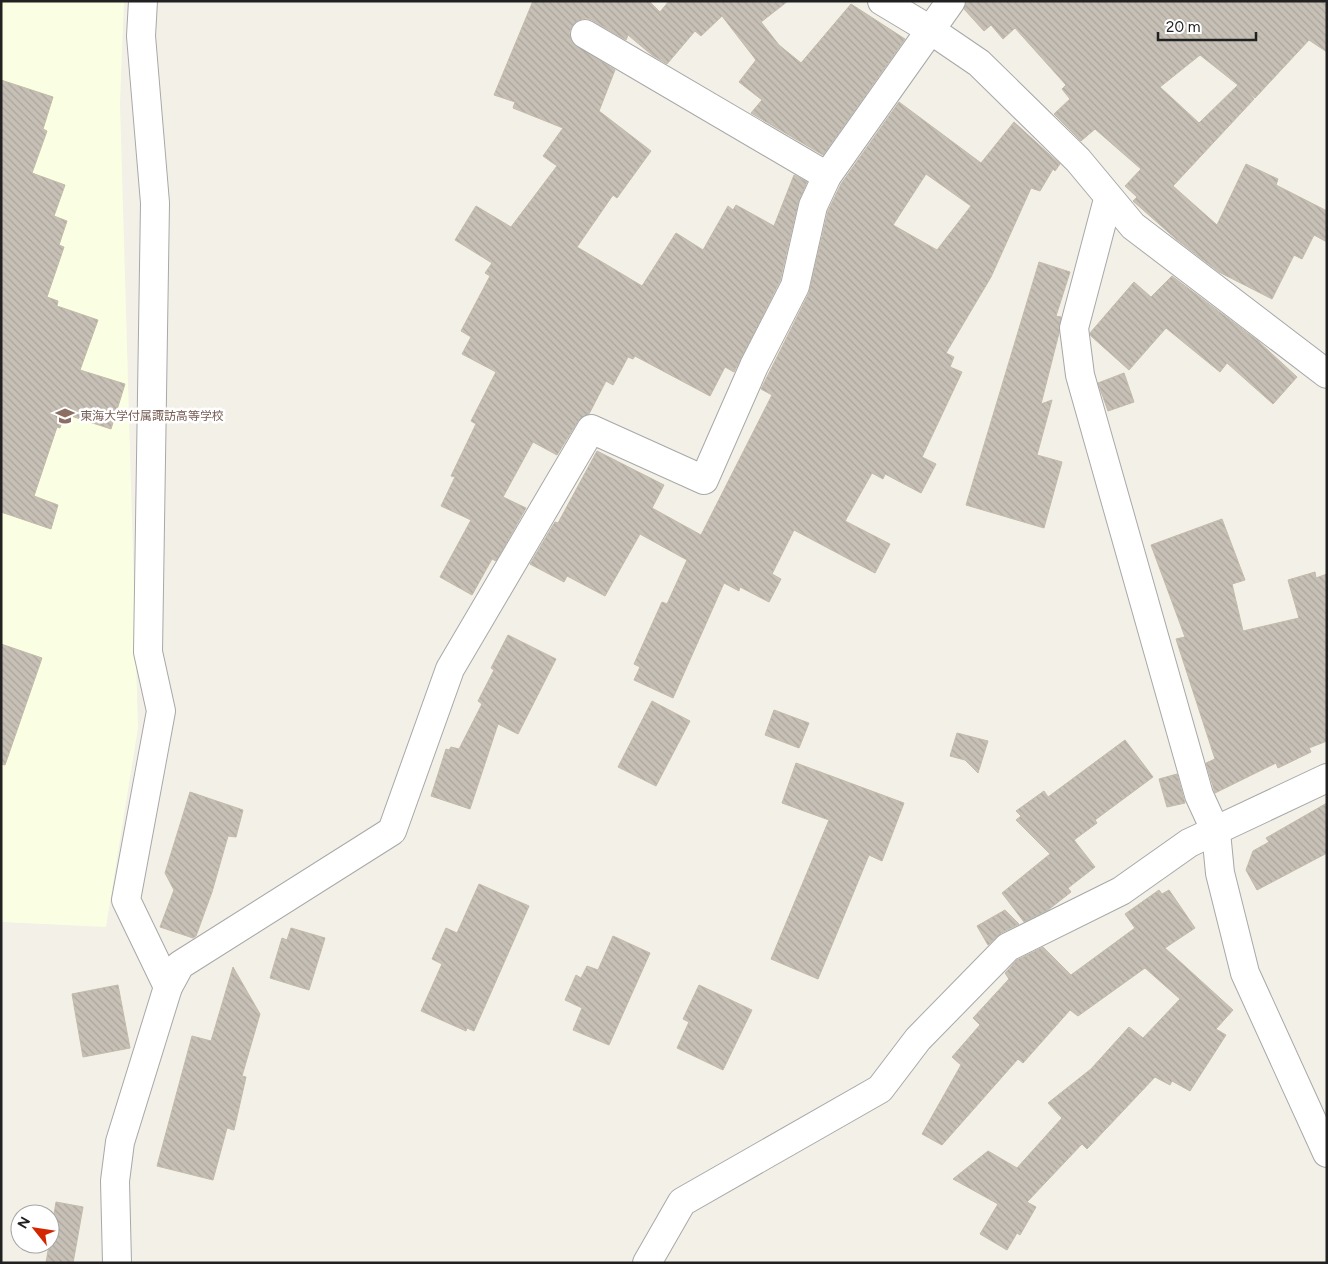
<svg xmlns="http://www.w3.org/2000/svg" width="1328" height="1264" font-family="Figtree,'Noto Sans JP',sans-serif">
<style>
.education{fill:#faffe3}
.building{fill:url(#building-back-hatch);stroke:#c4baa9;fill-rule:evenodd}
.lines{fill:none;stroke-linecap:round;stroke-linejoin:round}
.minor-casing{stroke:#a8a8a8;stroke-width:30}
.minor{stroke:#fff;stroke-width:28}
.labels{text-anchor:middle;dominant-baseline:central;stroke-width:5;stroke-linejoin:round;paint-order:stroke}
.education-label{font-size:12px;fill:#785e54;stroke:#fff;text-anchor:start}
</style>
<defs>
<pattern id="building-back-hatch" width="6" height="6" patternUnits="userSpaceOnUse" patternTransform="scale(1.25)"><rect width="6" height="6" fill="#c7c0b6"/><path d="M-1 5l2 2M0 0l6 6M5-1l2 2" fill="none" stroke="#aba59c"/></pattern>
</defs>
<rect width="100%" height="100%" fill="#f2f0e7"/>
<polygon class="education" points="1,1 124,1 120,103 138,728 106,927 1,922"/>
<g class="building">
<polygon points="533,1 649,1 660,12 669,1 788,1 761,22 779,45 801,63 851,4 905,39 823,155 751,113 762,100 739,82 756,60 722,16 701,36 695,31 667,64 652,55 628,35 626,40 592,20 586,18 578,20 572,26 569,33 572,42 615,70 599,111 651,151 617,198 613,195 577,247 642,286 676,233 703,250 728,206 733,210 736,205 774,226 794,175 807,182 798,203 780,281 734,372 725,367 710,396 635,356 633,359 628,357 613,385 606,381 589,414 578,421 557,455 533,442 503,497 526,508 496,561 492,559 472,595 440,577 471,520 441,506 455,477 451,476 476,424 471,421 496,372 462,354 471,337 461,331 490,276 485,273 492,263 455,240 476,206 511,227 557,166 543,156 563,128 513,108 515,102 494,95"/>
<path d="M966 1H1327V52L1309 40 1255 98 1248 92 1254 99 1173 186 1217 225 1246 164 1278 179 1276 185 1327 211V242L1314 235 1302 259 1294 255 1272 299 1219 272 1176 239 1133 201 1137 197 1125 186 1141 169 1095 129 1081 141 1054 114 1070 99 1062 89 1066 85 1015 28 1003 39 991 25 984 31 964 9ZM1200 55 1238 85 1199 123 1160 87Z"/>
<polygon points="1,80 53,97 43,129 47,131 32,173 65,185 54,216 67,221 59,245 64,247 47,297 58,301 57,306 98,320 80,370 125,384 111,429 65,414 60,428 57,427 34,496 58,505 51,529 1,512"/>
<path d="M899 102 981 163 1014 122 1060 164 1055 171 1053 169 1040 191 1031 188 991 277 946 353 954 357 950 367 962 372 922 457 936 464 921 493 885 474 883 479 872 473 845 521 890 544 875 573 794 530 772 574 781 579 769 602 740 587 739 591 724 583 673 698 634 680 640 667 634 664 662 602 667 604 687 560 640 534 605 596 567 576 564 582 530 564 555 522 558 523 597 451 664 485 652 508 701 535 772 395 761 389 809 293 828 211 841 184ZM926 174 971 206 937 250 893 225Z"/>
<polygon points="1039,262 1070,272 1056,316 1061,317 1059,333 1041,404 1052,400 1037,455 1062,462 1044,528 966,505"/>
<polygon points="1172,276 1258,341 1297,377 1273,404 1227,363 1220,372 1166,328 1129,370 1091,336 1090,333 1134,282 1151,297"/>
<polygon points="1124,373 1134,402 1108,411 1098,383"/>
<polygon points="1222,519 1245,580 1232,584 1243,631 1299,618 1288,580 1315,572 1316,578 1327,574 1327,741 1309,748 1311,752 1278,768 1276,763 1215,793 1206,763 1215,759 1176,639 1185,637 1151,545"/>
<polygon points="508,635 556,659 518,734 498,724 470,809 431,796 446,749 449,750 451,747 459,749 482,704 478,701 494,670 491,668"/>
<polygon points="1,644 42,658 5,765 1,764"/>
<polygon points="652,701 690,721 656,786 618,767"/>
<polygon points="774,710 809,723 799,748 765,735"/>
<polygon points="957,733 988,741 978,773 965,760 950,756"/>
<polygon points="1125,740 1153,777 1095,820 1097,823 1074,840 1095,867 1068,888 1071,892 1048,910 1024,922 1002,893 1050,854 1016,820 1021,816 1016,811 1044,791 1048,797"/>
<polygon points="796,763 904,803 882,861 869,855 818,979 771,959 829,820 782,803"/>
<polygon points="1177,774 1185,803 1167,807 1159,779"/>
<polygon points="190,792 243,810 236,837 228,836 212,892 196,936 193,938 160,927 174,890 165,873"/>
<polygon points="1327,803 1327,853 1257,890 1246,870 1253,851 1269,842 1266,838"/>
<polygon points="479,884 529,906 474,1031 467,1028 466,1031 421,1011 442,964 432,959 446,928 457,933"/>
<polygon points="1159,890 1162,894 1169,890 1195,928 1165,948 1233,1010 1216,1029 1226,1035 1190,1091 1172,1081 1170,1085 1155,1077 1087,1149 1082,1144 1027,1202 1036,1207 1020,1235 1017,1233 1007,1250 980,1234 998,1204 953,1179 988,1151 1017,1168 1062,1118 1048,1103 1091,1069 1129,1027 1143,1038 1180,999 1145,968 1078,1016 1070,1010 1023,1063 1018,1059 942,1145 922,1134 961,1065 952,1057 980,1025 973,1018 1009,979 1005,973 1017,960 1043,947 1071,975 1135,928 1125,914"/>
<polygon points="1005,910 1019,924 1001,933 988,945 977,926"/>
<polygon points="291,928 325,938 309,990 270,978 282,938 287,940"/>
<polygon points="613,936 650,953 609,1045 573,1030 582,1008 565,1000 576,975 581,978 587,966 598,970"/>
<polygon points="233,967 260,1014 242,1076 246,1077 234,1130 227,1128 213,1180 157,1166 192,1036 211,1041"/>
<polygon points="118,985 130,1048 83,1057 72,994"/>
<polygon points="699,985 752,1010 723,1070 677,1048 689,1022 683,1019"/>
<polygon points="56,1202 83,1207 73,1263 46,1263"/>
</g>
<g class="lines">
<g class="minor-casing">
<g id="minor">
<polyline points="143,1 141,36 155,203 148,652 161,711 126,900 168,987"/>
<polyline points="882,1 932,31 979,63 1078,160 1133,226 1327,374"/>
<polyline points="585,34 827,176"/>
<polyline points="1108,199 1074,328 1080,375 1199,795 1216,832 1220,873 1245,973 1327,1153"/>
<polyline points="117,1263 115,1181 120,1142 168,987 180,965 392,831 450,669 591,429 704,480 754,366 795,286 813,206 827,176 951,1"/>
<polyline points="647,1263 682,1202 880,1089 918,1039 1008,947 1121,891 1189,843 1327,778"/>
</g>
</g>
<use href="#minor" class="minor"/>
</g>
<defs>
<g id="school-bare" transform="scale(1.5)"><path d="M0-5L7-2L0 1L-7-2ZM-4 1L0 2.5L4 1V4Q0 6-4 4Z" fill="#8d6e63" stroke="#fff" stroke-width="2.5" paint-order="stroke"/></g>
</defs>
<g fill-rule="evenodd">
<use href="#school-bare" x="65" y="416"/>
</g>
<g class="labels">
<g class="education-label">
<text x="80" y="416">東海大学付属諏訪高等学校</text>
</g>
</g>
<rect width="1328" height="1264" fill="none" stroke="#212121" stroke-width="5"/>
<g transform="translate(35 1229) rotate(300)"><circle r="24" fill="#ffffff" stroke="#a6a6a6"/>
<path d="M0-4L9 19L0 12L-9 19Z" fill="#d22700"/>
<text y="-8" font-size="14" font-weight="bold" text-anchor="middle" fill="#212121">N</text>
</g>
<path d="M1158 32v8h98v-8" fill="none" stroke="#212121" stroke-width="2.5"/>
<text x="1166" y="32" font-size="15" fill="#212121" stroke="#ffffff" stroke-width="4" paint-order="stroke">20 m</text>
</svg>
